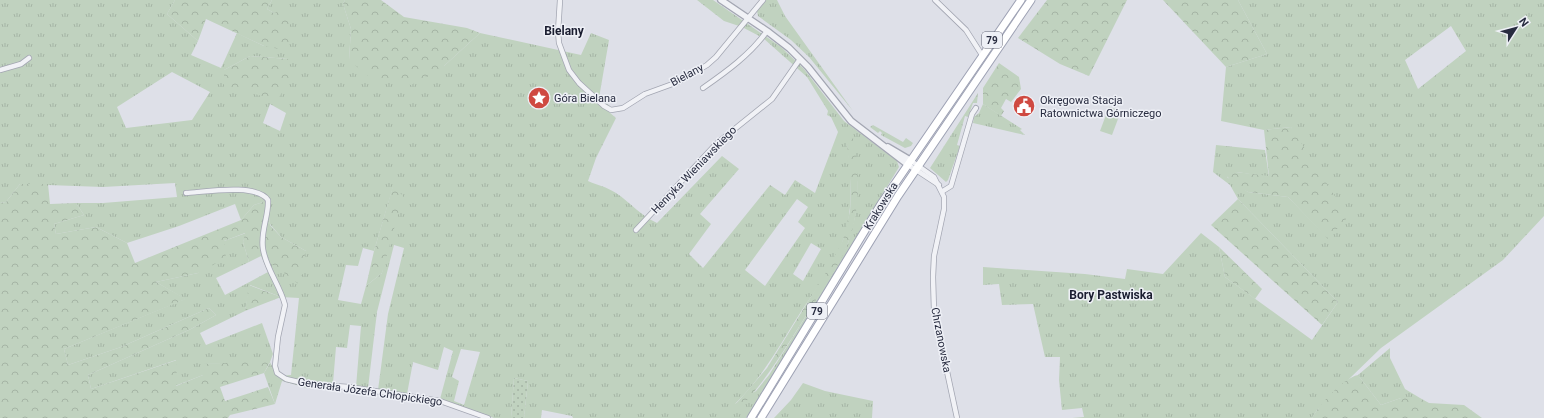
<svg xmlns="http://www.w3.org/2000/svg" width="1544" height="418" font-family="Roboto,sans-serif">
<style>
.grass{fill:url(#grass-tufts);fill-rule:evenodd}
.forest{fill:url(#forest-crowns)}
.garden{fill:url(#garden-dots)}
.pitch{fill:#c0d2bf}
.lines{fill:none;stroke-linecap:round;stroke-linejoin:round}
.minor-casing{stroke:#a3a6b2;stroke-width:6}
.tertiary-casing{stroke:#a3a6b2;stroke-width:8}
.primary-casing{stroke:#9ea2b4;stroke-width:9}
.minor{stroke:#f1f2f6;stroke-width:4.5}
.tertiary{stroke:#f1f2f6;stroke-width:5.5}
.primary{stroke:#fff;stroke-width:7}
.labels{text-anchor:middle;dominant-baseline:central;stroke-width:3;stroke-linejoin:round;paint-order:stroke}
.shield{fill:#eef0f6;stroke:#636676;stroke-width:1}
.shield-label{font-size:10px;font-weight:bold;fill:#272b3f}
.street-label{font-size:11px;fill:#272b3f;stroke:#eef0f6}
.poi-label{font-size:11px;fill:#272b3f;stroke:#eef0f6;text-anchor:start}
.neighbourhood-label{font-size:12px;font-weight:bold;fill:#1a1d30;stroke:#eef0f6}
</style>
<defs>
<pattern id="grass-tufts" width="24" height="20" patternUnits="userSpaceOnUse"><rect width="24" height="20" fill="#c0d2bf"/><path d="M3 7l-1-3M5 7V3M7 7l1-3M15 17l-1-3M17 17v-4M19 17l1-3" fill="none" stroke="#a5b4a5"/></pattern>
<pattern id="forest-crowns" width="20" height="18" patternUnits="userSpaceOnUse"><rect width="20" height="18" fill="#c0d2bf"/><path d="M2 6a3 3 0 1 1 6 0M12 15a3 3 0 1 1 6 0" fill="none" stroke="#a5b4a5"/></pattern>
<pattern id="garden-dots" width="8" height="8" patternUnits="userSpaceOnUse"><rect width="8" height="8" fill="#c0d2bf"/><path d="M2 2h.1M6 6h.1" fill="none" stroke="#a5b4a5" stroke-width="1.8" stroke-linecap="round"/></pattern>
</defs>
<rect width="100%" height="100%" fill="#dee0e8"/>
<g class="grass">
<path d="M0 0H175L167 14 198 41 191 55 221 68 237 33 264 46 274 13 267 9 272 0H345L343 4 351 29 349 60 444 66 480 33 581 55 591 33 609 40 599 98 610 106 609 112 616 118 596 158 588 181C597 185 607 187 616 193 631 203 641 216 657 223L722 156 739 169 700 214 711 224 689 254 703 268 770 185 785 195 795 180 815 193 838 132 831 117 827 115 828 111 807 77 763 38 742 27 724 21 697 0H713L781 47 804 69 844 121 897 161 899 167 756 404 746 418H573L572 416 542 410 541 418H524L528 381 514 378 511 418H494L440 399 453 351 444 347 438 370 413 362 407 394 378 390 388 314 404 248 394 245 377 312 368 388 356 387 361 326 350 325 347 348 336 347 333 383H330V390L307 388 282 381 275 404 264 373 270 363 203 364V375L175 386 176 360 91 389 88 375 191 329 216 315 209 308 121 347 68 365 64 349 185 299 156 282 198 273 224 241 246 233 243 242 249 262 216 278 225 295 268 272 261 256 306 251 281 237 270 224 266 201 254 205 241 220 235 204 179 226 127 243 96 227 56 234 54 224 84 215 76 203H103L177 197 175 183 103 187 20 184 6 202 0 203ZM250 56 288 59 224 70ZM172 72 210 92 192 120 126 128 117 107ZM270 104 286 113 280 131 263 123ZM847 142 858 184 855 217 848 243 833 273 769 375 756 391 735 404C763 377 781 343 802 310 819 285 840 257 847 227 853 200 851 170 847 142ZM393 187 382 273 366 286 361 304 338 300 346 265 358 266 363 248 374 251ZM797 199 808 207 798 222 805 228 765 286 745 270ZM811 243 821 249 803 281 793 274ZM250 285 281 297 299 298 291 375 277 376 270 362 273 354 262 323 206 345 200 333 245 311ZM461 349 480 352 464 405 454 401 459 381 452 377Z"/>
<polygon points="766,0 777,0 785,16 853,111 809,57 791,40 758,16 757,11"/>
<path d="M1238 0H1544V216L1503 260 1381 348 1317 410 1312 418H1072L1084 417 1082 408 1062 410 1059 380 1060 357H1045L1033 304 1002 305 999 284 983 285V267L1085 274 1125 279 1127 269 1163 274 1201 233 1219 247 1225 277 1312 340 1338 302 1238 199 1230 185 1213 172 1216 145 1265 150 1269 177 1237 172 1227 177 1248 192 1288 197 1328 238 1291 127 1264 130 1221 121 1226 67 1267 54ZM1451 26 1466 51 1418 89 1405 60Z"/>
<polygon points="978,93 977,103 973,103 968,117 965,116 957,145 960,146 948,180 946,182 930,168"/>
<polygon points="983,104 1022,129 1020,130 1025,135 973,123 974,117 979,113"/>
<polygon points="873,125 903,142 906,138 913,143 911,146 905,148 881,135 882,133 880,131 878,133 870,127"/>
<polygon points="1390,348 1390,358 1405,389 1420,398 1401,398 1381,405 1358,375"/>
<polygon points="803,383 825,391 873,401 872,418 774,418 791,400"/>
</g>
<g class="forest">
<polygon points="175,0 272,0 267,9 274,13 284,10 290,22 289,51 264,46 206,19 198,41 167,14"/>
<polygon points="345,0 381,0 404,17 467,28 480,33 444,66 411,85 368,76 349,60 351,29 343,4"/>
<polygon points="1047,0 1127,0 1089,76 1060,64 1018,38"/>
<polygon points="1163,0 1238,0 1267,54 1226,67"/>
<polygon points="250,56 288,59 292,72 280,96 275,100 224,85 224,70"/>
<polygon points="999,63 1019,77 1021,89 1011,102 1006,99 1001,108 1004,111 1001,116 983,104 983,88"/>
<polygon points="1291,127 1348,217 1328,239 1288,197 1248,192 1233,184 1227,176 1236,172 1269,176 1264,130"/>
<path d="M852 133C860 168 861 209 848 243 837 271 818 297 802 322 783 352 766 380 742 406L735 405 767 368 828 269 843 240 850 211 851 190 847 142 849 134Z"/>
<polygon points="20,184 48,184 50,204 76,203 84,215 54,224 56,234 96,227 127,243 135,263 241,220 254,205 266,201 270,225 281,237 306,251 300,285 261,256 249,262 243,242 245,233 224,241 226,258 198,273 156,282 186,299 64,349 68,365 121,347 209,308 216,315 191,329 88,375 91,389 177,360 176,386 203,375 203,364 268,361 270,362 264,373 220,387 225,401 268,387 275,404 230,415 228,418 0,418 0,203 6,202"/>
<polygon points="393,186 403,196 382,273 366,286 374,251"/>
<polygon points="1238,199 1338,302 1322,325 1211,225"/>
<polygon points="1219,247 1262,289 1255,299 1225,277"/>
<polygon points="249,285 281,297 245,311"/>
<path d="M1358 375 1381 405 1401 398H1420L1429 403 1464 405 1482 418H1312C1320 404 1343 378 1358 375Z"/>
</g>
<polygon class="garden" points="514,378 528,381 524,418 511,418"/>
<polygon class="pitch" points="1109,107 1121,111 1112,135 1100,131"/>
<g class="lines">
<g class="minor-casing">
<g id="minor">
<polyline points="560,0 558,32 559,43 569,70 579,83 604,106 611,110 623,108 645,94 678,82 707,65 716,57 763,0"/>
<polyline points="935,0 966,30 982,55"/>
<polyline points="0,70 21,64 29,58"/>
<path d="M703 88C726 72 751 54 767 31"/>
<polyline points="910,160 934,177 944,197 944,209 934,256 933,277 934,311 957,418"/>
<polyline points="907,164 939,185"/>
<polyline points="943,191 951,186 972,114 976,108"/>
<path d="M186 193C205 192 256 183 268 200 269 216 260 232 263 249 266 269 280 285 285 305L278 337 275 366 277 373 286 379 307 384 349 387 440 401 488 418"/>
<polyline points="636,230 716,144 772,99 800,59"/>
</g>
</g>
<g class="tertiary-casing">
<g id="tertiary">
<polyline points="721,0 767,31 789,48 808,67 851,121 907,164"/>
<polyline points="888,147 910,160"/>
</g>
</g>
<g class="primary-casing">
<g id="primary">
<polyline points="751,418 881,204 1021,0"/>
<polyline points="761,418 898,196 1031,0"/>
</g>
</g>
<use href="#minor" class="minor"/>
<use href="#tertiary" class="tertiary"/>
<use href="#primary" class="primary"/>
</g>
<defs>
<g id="sight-disc" transform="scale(1.15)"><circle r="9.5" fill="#cf4941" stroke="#eef0f6"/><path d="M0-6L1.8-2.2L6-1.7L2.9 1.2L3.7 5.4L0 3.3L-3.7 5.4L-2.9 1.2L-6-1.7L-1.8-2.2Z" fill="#fff"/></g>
<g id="civic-disc" transform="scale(1.15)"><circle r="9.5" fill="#cf4941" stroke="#eef0f6"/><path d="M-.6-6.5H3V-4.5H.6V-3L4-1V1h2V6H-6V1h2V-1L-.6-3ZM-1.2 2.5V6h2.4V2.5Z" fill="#fff"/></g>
</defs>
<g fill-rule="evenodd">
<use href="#sight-disc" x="539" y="98"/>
<use href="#civic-disc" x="1024" y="106"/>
</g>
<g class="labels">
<g class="shield">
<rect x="982" y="32" width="20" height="16" rx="3"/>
<rect x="807" y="303" width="20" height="16" rx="3"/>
</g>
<g class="shield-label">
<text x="992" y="40">79</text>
<text x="817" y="311">79</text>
</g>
<g class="street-label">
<text transform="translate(687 75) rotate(-28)">Bielany</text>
<text transform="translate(694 170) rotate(-46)">Henryka Wieniawskiego</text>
<text transform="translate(881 206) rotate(-58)">Krakowska</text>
<text transform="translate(941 340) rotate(79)">Chrzanowska</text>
<text transform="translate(370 392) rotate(8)">Generała Józefa Chłopickiego</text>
</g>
<g class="poi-label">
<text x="554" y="98">Góra Bielana</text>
<text x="1040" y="100">Okręgowa Stacja<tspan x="1040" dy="13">Ratownictwa Górniczego</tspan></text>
</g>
<g class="neighbourhood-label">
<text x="564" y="31">Bielany</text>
<text x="1111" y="295">Bory Pastwiska</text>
</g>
</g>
<g transform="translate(1516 28) rotate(54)" stroke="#eef0f6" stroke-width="3" paint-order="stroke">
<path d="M0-3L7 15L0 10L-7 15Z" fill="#272b3f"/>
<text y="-6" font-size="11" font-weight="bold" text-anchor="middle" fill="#272b3f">N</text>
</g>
</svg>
